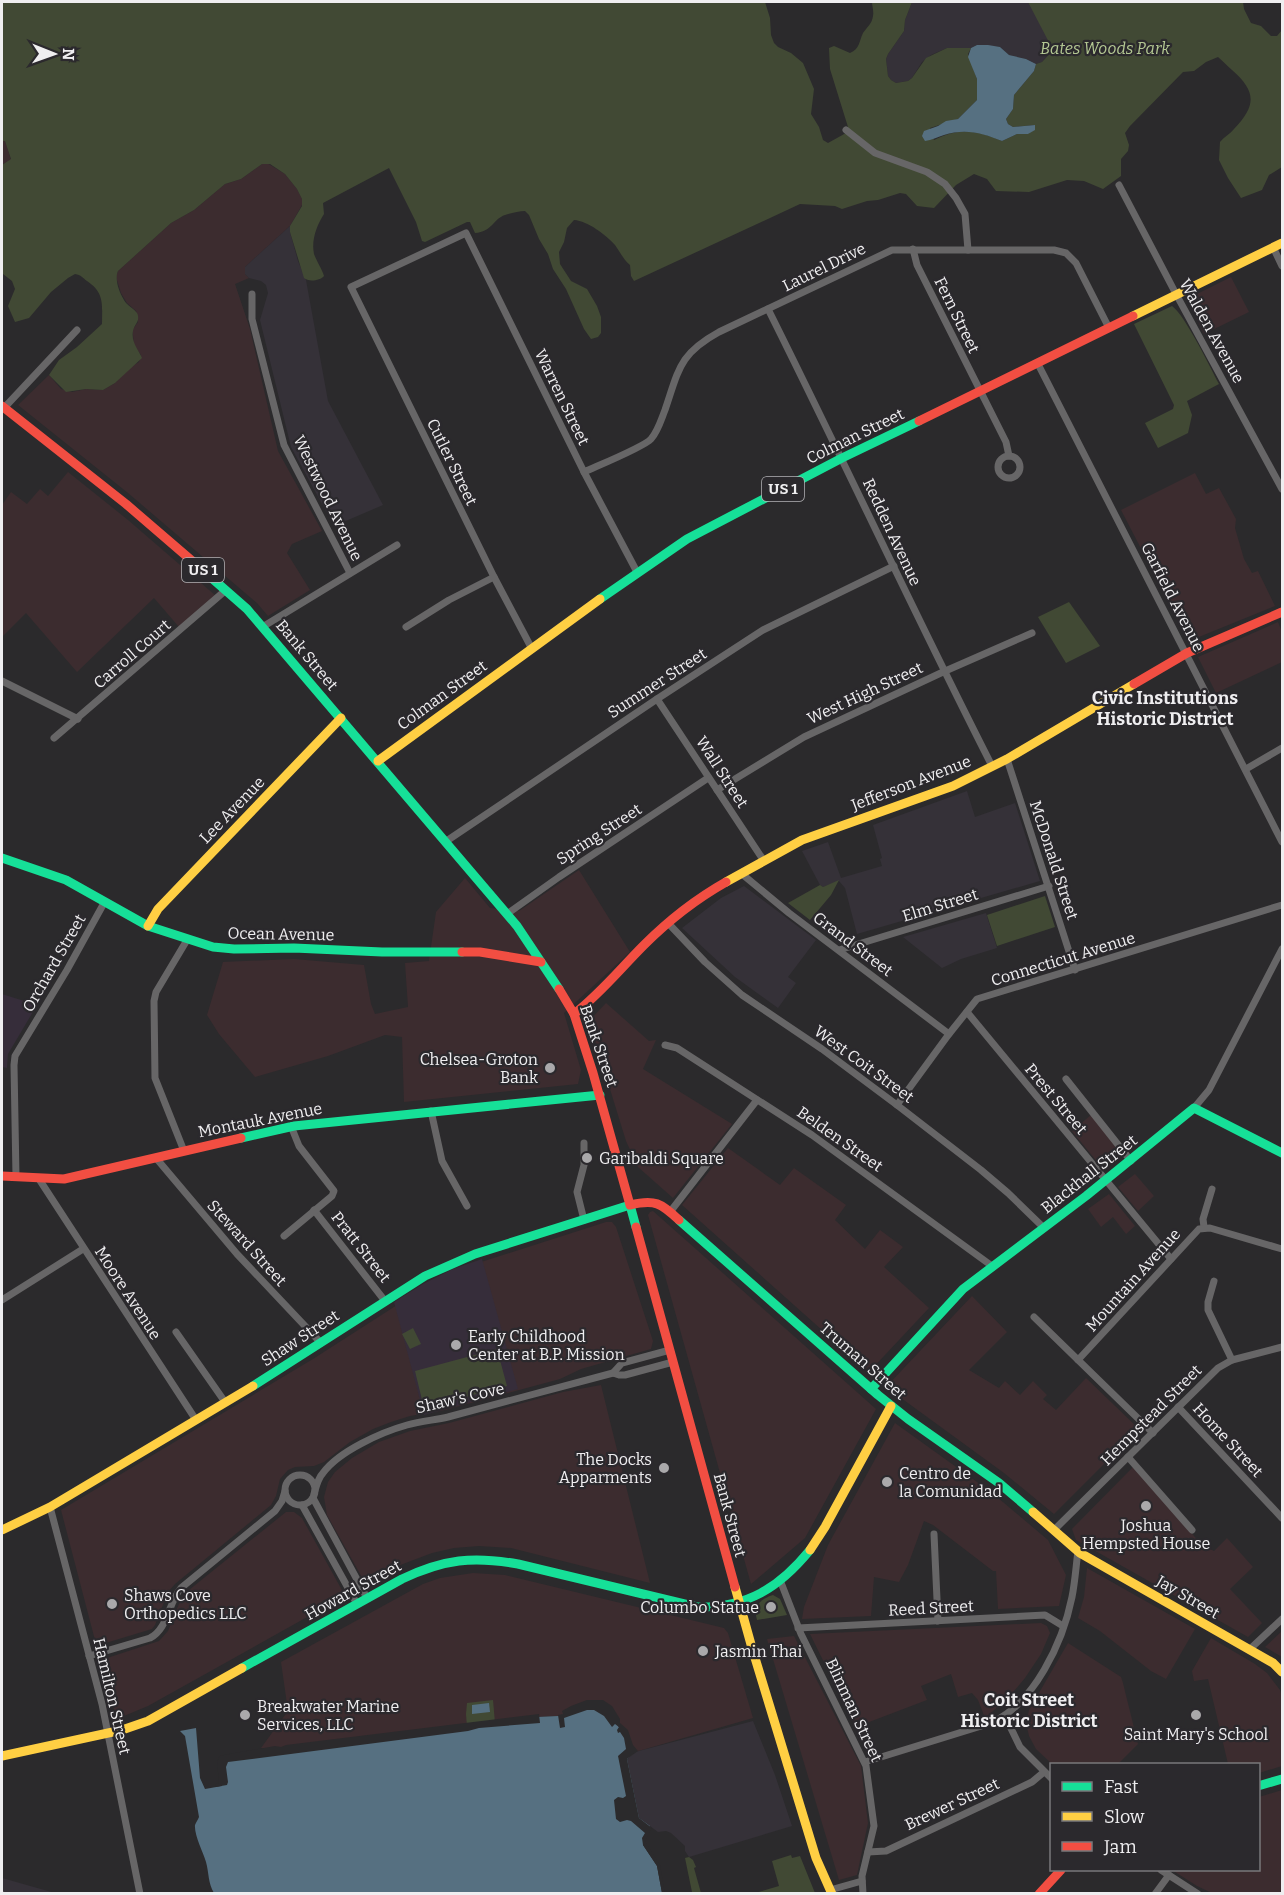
<svg xmlns="http://www.w3.org/2000/svg" width="1284" height="1895" font-family="Bitter,serif">
<style>
.commercial{fill:#3c2c2f}
.built{fill:#353138}
.education{fill:#362d3a}
.green{fill:#414934}
.water{fill:#567081}
.pier{fill:#2b2a2c}
.lines{fill:none;stroke-linecap:round;stroke-linejoin:round}
.street{stroke:#676667;stroke-width:7}
.fast{stroke:#16e098;stroke-width:9}
.slow{stroke:#ffcf43;stroke-width:9}
.jam{stroke:#f24e42;stroke-width:9}
.rail{stroke:#646465;stroke-width:2;stroke-dasharray:10 10;stroke-linecap:butt}
.poi-dot{fill:#aaa9ab;stroke:#2b292d;stroke-width:2}
.labels{text-anchor:middle;dominant-baseline:central;stroke-width:4.5;stroke-linejoin:round;paint-order:stroke}
.shield{fill:#2b292d;stroke:#b4b3b6;stroke-width:1.5}
.shield-label{font-size:15px;font-weight:bold;fill:#efeef0}
.park-label{font-size:16px;font-style:italic;fill:#b4c893;stroke:#2b292d}
.street-label{font-size:16px;fill:#efeef0;stroke:#2b292d}
.poi-label{font-size:16px;fill:#efeef0;stroke:#2b292d;text-anchor:start}
.neighbourhood-label{font-size:18px;font-weight:bold;fill:#efeef0;stroke:#2b292d}
</style>
<rect width="100%" height="100%" fill="#2b2a2c"/>
<g class="commercial">
<polygon points="2,141 5,141 7,146 11,160 2,165"/>
<polygon points="267,163 285,174 297,189 302,199 302,205 290,226 245,267 245,274 249,278 235,284 250,329 278,451 322,531 292,544 287,553 310,590 268,616 257,603 128,493 18,405 49,375 61,389 72,392 86,389 103,390 115,383 129,368 139,362 141,355 134,346 133,335 133,329 138,322 136,311 127,303 121,293 116,277 118,271 171,223 194,210 225,184 241,179 262,164"/>
<polygon points="1231,277 1249,312 1204,334 1187,299"/>
<polygon points="68,472 128,520 216,596 179,627 154,598 77,672 26,613 2,637 2,505 11,492 27,504 40,489 48,496"/>
<polygon points="1195,473 1206,494 1219,488 1236,519 1235,528 1244,559 1252,573 1258,571 1275,606 1189,641 1121,510"/>
<polygon points="1278,622 1282,632 1282,662 1216,693 1198,657"/>
<polygon points="579,870 630,952 564,1013 581,1070 578,1084 404,1102 402,1037 385,1035 328,1056 255,1077 219,1034 207,1015 223,962 294,959 364,965 371,1004 375,1014 408,1007 405,963 429,961 436,912 465,878 490,908 519,911"/>
<polygon points="606,1003 649,1041 656,1040 643,1069 732,1124 673,1198 638,1167 626,1141 589,1021"/>
<polygon points="1091,1115 1122,1154 1103,1169 1072,1131"/>
<polygon points="728,1148 780,1185 794,1168 846,1205 835,1220 865,1249 880,1230 903,1247 884,1267 929,1308 869,1372 682,1205"/>
<polygon points="1135,1174 1154,1196 1138,1211 1118,1187"/>
<polygon points="1109,1194 1135,1226 1126,1234 1113,1217 1101,1227 1088,1209"/>
<polygon points="653,1211 876,1409 805,1538 751,1584 648,1215 650,1212"/>
<polygon points="606,1222 612,1222 616,1227 653,1341 651,1349 581,1369 560,1379 445,1410 410,1416 391,1422 373,1429 350,1442 324,1462 314,1466 295,1467 288,1470 280,1479 276,1496 271,1505 175,1584 168,1592 155,1625 152,1629 99,1645 96,1644 61,1510 313,1359 408,1298 478,1263"/>
<polygon points="972,1296 1007,1332 969,1370 999,1388 1005,1381 1020,1395 1033,1381 1047,1395 1043,1399 1056,1410 1086,1378 1139,1429 1054,1514 1004,1473 886,1387"/>
<polygon points="601,1385 650,1583 511,1548 479,1546 454,1548 432,1553 395,1567 368,1582 364,1581 327,1515 324,1497 328,1482 335,1472 352,1458 379,1442 410,1431 449,1423 563,1392"/>
<polygon points="895,1423 991,1492 1048,1540 1066,1575 1059,1606 998,1609 996,1571 993,1571 933,1525 924,1521 908,1565 899,1582 874,1577 871,1616 802,1619 804,1607 828,1545"/>
<polygon points="1133,1467 1202,1545 1214,1551 1227,1538 1253,1567 1230,1589 1262,1623 1248,1637 1076,1540 1072,1529"/>
<polygon points="286,1512 294,1512 302,1518 343,1592 343,1597 148,1706 124,1716 115,1713 100,1661 101,1660 159,1641 168,1631 181,1599 184,1594"/>
<polygon points="1087,1568 1195,1629 1166,1679 1151,1671 1100,1631 1078,1618 1084,1597"/>
<polygon points="473,1573 505,1575 724,1628 728,1633 753,1718 635,1752 564,1714 558,1716 537,1717 277,1749 261,1748 288,1711 281,1662 423,1584 440,1578"/>
<polygon points="1041,1623 1047,1626 1050,1633 1041,1654 1025,1678 1009,1697 985,1718 978,1700 972,1693 958,1697 951,1674 921,1686 927,1700 856,1727 810,1634"/>
<polygon points="1282,1631 1282,1657 1265,1647"/>
<polygon points="794,1636 861,1766 868,1823 857,1875 839,1880 767,1639"/>
<polygon points="1211,1638 1255,1664 1267,1673 1280,1690 1282,1696 1282,1766 1259,1773 1258,1764 1228,1764 1208,1679 1194,1681 1192,1671"/>
<polygon points="1068,1643 1121,1677 1123,1683 1138,1744 1118,1764 1052,1764 1036,1749 1029,1736 1026,1723 1029,1710"/>
<polygon points="1282,1790 1282,1893 1212,1893 1197,1886 1172,1870 1258,1870 1259,1797"/>
</g>
<g class="built">
<polygon points="912,2 1048,2 1054,49 1042,62 1036,64 1026,59 1009,55 1000,47 977,45 971,48 947,48 931,55 922,62 912,78 908,81 896,83 891,80 888,76 886,59 888,54 904,31 905,20"/>
<polygon points="290,226 290,232 298,261 306,280 328,401 383,505 334,526 291,447 260,320 268,293 266,285 261,281 249,278 245,274 245,267"/>
<polygon points="967,791 975,817 1015,803 1040,881 857,934 845,888 839,881 823,887 820,885 802,851 828,842 841,878 882,866 880,859 882,858 873,825"/>
<polygon points="744,886 816,940 788,977 796,983 778,1008 735,977 682,928 721,898"/>
<polygon points="986,913 997,948 961,959 942,968 903,937"/>
<polygon points="753,1721 775,1775 792,1826 689,1857 685,1851 685,1846 671,1833 666,1831 658,1832 639,1818 627,1759 635,1752"/>
<polygon points="2,1878 55,1893 2,1893"/>
</g>
<g class="education">
<polygon points="2,994 37,1005 8,1054 7,1068 2,1067"/>
<polygon points="482,1259 518,1389 424,1415 394,1302 423,1284 453,1269"/>
</g>
<g class="green">
<path d="M2 2H765L770 18 771 35 774 43 778 47 791 53 803 63 814 89 811 114 819 127 823 140 828 143 846 133 848 127 830 69 829 48 834 46 850 53C860 49 859 41 863 33 867 27 872 24 873 16 874 11 872 6 872 2H912L905 20 904 31 888 54 886 59 888 76 891 80 896 83 908 81 912 78 926 58 947 48H971L968 54 977 79V100L958 119 930 128 934 140C959 127 977 130 1002 141L1017 134H1028L1035 125 1013 127 1008 124 1006 119 1013 109 1014 95 1034 71 1036 64 1042 62 1053 50 1028 2H1243L1244 9 1251 23 1261 26 1271 36H1277L1282 30V167L1269 175 1262 190 1241 198 1228 178 1219 160 1220 142C1224 137 1230 134 1234 129 1257 105 1256 91 1232 70 1227 66 1223 61 1218 57L1206 62 1194 71 1183 72 1130 126 1125 133 1129 145 1128 151 1121 159V176L1103 189 1084 181 1067 180 1029 192 996 191 987 179 974 174 956 185 934 208 917 206 906 194 900 193 878 200 867 201 842 209 835 206 800 204 634 281 631 276 630 265C623 259 620 252 615 245 606 235 588 221 574 220L567 228 564 242 559 252 560 264 571 281 587 289 597 306 601 317V333L598 337 591 339 584 329 566 289 553 269 548 254 539 239 529 215 525 211C519 211 511 213 505 215 493 219 492 232 475 233L470 222H467L425 242 422 241 416 222 389 168 323 203 324 214C317 225 311 240 314 254 317 262 322 269 324 276 320 281 308 282 304 278L290 232V226L302 206V199L297 189 285 174 270 164H262L241 179 225 184 194 210 171 223 118 271C114 280 120 295 126 303 130 307 134 309 137 313 141 321 134 324 133 331 131 342 138 349 142 358L115 383 103 390 86 389 66 392 49 375 59 360 77 347 102 324C102 305 105 293 87 281 83 278 81 275 75 274L68 278 51 292 29 318 15 322 8 306 15 289 12 281 3 274H2V165L11 159 5 141H2Z"/>
<path d="M1172 306C1185 315 1210 367 1219 384L1187 401 1192 415 1188 433 1158 448 1145 423 1173 409 1174 405 1134 324Z"/>
<polygon points="1069,602 1100,646 1066,663 1038,617"/>
<polygon points="839,880 831,895 810,920 788,903 820,885 823,887"/>
<polygon points="1045,896 1055,927 997,946 987,915"/>
<polygon points="413,1328 421,1344 410,1349 402,1334"/>
<polygon points="497,1349 507,1386 424,1408 415,1371"/>
<path d="M773 1595 780 1599 787 1615 757 1620C753 1607 760 1599 773 1595Z"/>
<polygon points="493,1700 495,1723 467,1727 466,1714 467,1703"/>
<polygon points="791,1855 792,1858 800,1856 815,1893 755,1893 779,1886 772,1861"/>
<polygon points="689,1857 693,1860 696,1867 694,1868 701,1893 689,1893 692,1892 685,1858"/>
</g>
<g class="water">
<path d="M977 45H988L1000 47 1009 55 1026 59 1036 64 1034 71 1014 95 1013 109 1006 119 1008 124 1013 127 1035 125V130L1028 134H1017L1002 141C983 133 965 128 944 135 937 137 932 140 925 141L922 136 924 131 938 126 946 121 958 119 977 100V79L968 57 971 48Z"/>
<polygon points="489,1703 490,1712 472,1714 472,1705"/>
<path d="M603 1703 635 1752 627 1759 639 1818 650 1826 643 1845 657 1866 662 1893H214C208 1883 209 1873 206 1862 203 1852 194 1835 195 1825 196 1822 198 1820 199 1817L185 1736 180 1731 196 1728 200 1778 205 1789 222 1786 220 1762 537 1717 558 1716Z"/>
</g>
<g class="pier">
<polygon points="587,1700 603,1700 612,1706 620,1719 620,1723 628,1730 633,1745 638,1751 627,1759 639,1818 652,1828 645,1841 660,1865 665,1894 662,1893 657,1866 643,1845 642,1838 645,1833 631,1821 627,1820 620,1822 616,1819 614,1800 618,1797 623,1798 626,1796 618,1756 626,1749 624,1738 620,1732 618,1733 617,1730 619,1727 615,1724 612,1727 604,1716 594,1710 587,1710 564,1718 565,1727 560,1728 558,1715 563,1714 562,1711 571,1706"/>
<polygon points="539,1714 540,1723 479,1728 468,1731 228,1762 226,1767 228,1782 227,1785 215,1787 216,1784 219,1783 217,1761 220,1756 224,1755 275,1746 281,1747 286,1745"/>
</g>
<g class="lines">
<g class="street">
<polyline points="846,130 875,153 927,172 945,184 956,198 965,214 968,250"/>
<polyline points="1119,185 1176,294 1282,489"/>
<polyline points="1273,247 1282,266"/>
<polyline points="913,249 917,265 1006,442 1009,456"/>
<polyline points="252,294 252,319 284,445 350,573"/>
<path d="M768 309C844 461 915 615 992 766"/>
<polyline points="1038,364 1282,842"/>
<polyline points="4,408 77,330"/>
<circle cx="1009" cy="467" r="11"/>
<path d="M584 472C597 466 644 447 651 439 658 431 661 420 665 410 679 369 679 354 719 332L892 250H1054L1066 253 1076 263 1109 328"/>
<polyline points="264,626 397,545"/>
<polyline points="406,627 449,600 494,577"/>
<polyline points="532,649 494,577 351,287 466,233 584,472 637,572"/>
<polyline points="2,681 78,719"/>
<polyline points="657,699 764,861"/>
<polyline points="54,738 226,590"/>
<polyline points="1007,759 1075,970"/>
<polyline points="1246,769 1282,748"/>
<polyline points="717,790 804,737 943,672 1032,633"/>
<polyline points="445,842 657,699 763,630 894,566"/>
<polyline points="742,874 789,913 949,1034"/>
<polyline points="507,914 559,877 708,778"/>
<polyline points="668,923 705,962 742,995 822,1049 897,1105 981,1170 1008,1193 1044,1228"/>
<polyline points="839,950 1049,886"/>
<polyline points="967,1012 1171,1259"/>
<polyline points="665,1045 677,1048 812,1135 992,1266"/>
<polyline points="1066,1079 1131,1161"/>
<polyline points="897,1105 949,1034 977,999 1282,905"/>
<polyline points="1194,1108 1209,1090 1282,949"/>
<polyline points="431,1111 442,1161 467,1206"/>
<polyline points="584,1143 584,1165 577,1192 584,1220"/>
<polyline points="184,1151 155,1078 154,1001 156,992 187,940"/>
<polyline points="156,1158 237,1254 321,1343"/>
<polyline points="16,1177 14,1065 15,1056 67,970 104,903"/>
<polyline points="39,1179 196,1420"/>
<polyline points="314,1210 385,1301"/>
<polyline points="670,1212 757,1100"/>
<polyline points="1204,1227 1203,1219 1212,1189"/>
<polyline points="284,1236 332,1196 334,1191 299,1146 291,1126"/>
<polyline points="1214,1281 1208,1302 1208,1310 1232,1360"/>
<polyline points="2,1300 83,1249"/>
<polyline points="1034,1317 1153,1433"/>
<polyline points="176,1332 225,1402"/>
<polyline points="1078,1360 1199,1229 1210,1228 1282,1249"/>
<polyline points="613,1373 622,1363 670,1350"/>
<polyline points="1178,1407 1282,1518"/>
<polyline points="1128,1457 1192,1530"/>
<circle cx="300" cy="1490" r="15"/>
<path d="M314 1494C316 1487 318 1478 323 1473 339 1451 382 1432 407 1425 421 1421 435 1420 448 1417L613 1373 619 1375H625L673 1362"/>
<polyline points="313,1498 367,1598"/>
<polyline points="302,1505 357,1604"/>
<polyline points="50,1507 102,1704 140,1894"/>
<polyline points="1054,1530 1218,1368 1232,1360 1282,1347"/>
<polyline points="934,1534 938,1621"/>
<polyline points="780,1580 801,1634 866,1766 874,1826 862,1876 863,1894"/>
<polyline points="798,1628 1045,1615 1063,1626"/>
<polyline points="1250,1649 1282,1619"/>
<path d="M89 1656 150 1638C168 1629 168 1603 181 1588L275 1511 282 1501 285 1491"/>
<polyline points="1005,1716 1020,1747 1052,1779"/>
<path d="M865 1762 991 1723C1034 1704 1063 1642 1072 1597 1075 1582 1076 1566 1078 1551"/>
<polyline points="868,1852 886,1851 1032,1782 1044,1772"/>
<polyline points="1161,1870 1198,1894"/>
<polyline points="830,1890 862,1881"/>
<polyline points="1155,1894 1169,1875"/>
</g>
<g class="fast">
<polyline points="198,566 247,609 517,926 559,989"/>
<polyline points="600,599 687,539 842,458 919,421"/>
<polyline points="2,858 66,880 148,926 213,947 234,949 294,948 382,952 462,952"/>
<polyline points="241,1138 294,1126 600,1095"/>
<polyline points="679,1220 878,1395 908,1419 999,1483 1033,1512"/>
<polyline points="253,1386 425,1276 475,1254 630,1205 636,1227"/>
<polyline points="871,1389 963,1289 1086,1196 1194,1108 1282,1153"/>
<path d="M242 1668 402 1579C444 1559 473 1556 518 1564L697 1607C747 1608 779 1588 810 1550"/>
<polyline points="1258,1786 1282,1779"/>
</g>
<g class="slow">
<polyline points="1133,316 1282,243"/>
<polyline points="378,761 600,599"/>
<polyline points="726,882 802,840 953,786 1007,759 1134,684"/>
<polyline points="148,926 158,909 341,718"/>
<polyline points="1033,1512 1080,1553 1273,1663 1282,1672"/>
<polyline points="2,1530 50,1507 253,1386"/>
<polyline points="810,1550 825,1527 891,1406"/>
<polyline points="735,1587 752,1648 816,1858 832,1894"/>
<polyline points="2,1756 122,1730 148,1721 242,1668"/>
</g>
<g class="jam">
<polyline points="2,406 126,504 198,566"/>
<polyline points="919,421 1133,316"/>
<polyline points="1134,684 1187,653 1282,612"/>
<polyline points="462,952 480,952 541,962"/>
<path d="M559 989 574 1014 593 1073 630 1205C655 1199 661 1203 679 1220"/>
<path d="M574 1014C600 994 621 968 644 945 668 921 696 899 726 882"/>
<polyline points="2,1176 64,1179 241,1138"/>
<polyline points="636,1227 735,1587"/>
<polyline points="1039,1894 1061,1870"/>
</g>
<polyline class="rail" points="2,1892 6,1894"/>
</g>
<g class="poi-dot">
<circle cx="550" cy="1068" r="6"/>
<circle cx="587" cy="1158" r="6"/>
<circle cx="456" cy="1345" r="6"/>
<circle cx="664" cy="1468" r="6"/>
<circle cx="887" cy="1482" r="6"/>
<circle cx="1146" cy="1506" r="6"/>
<circle cx="112" cy="1604" r="6"/>
<circle cx="771" cy="1607" r="6"/>
<circle cx="703" cy="1651" r="6"/>
<circle cx="245" cy="1715" r="6"/>
<circle cx="1196" cy="1715" r="6"/>
</g>
<g class="labels">
<g class="shield">
<rect x="762" y="477" width="42" height="24" rx="4.5"/>
<rect x="182" y="558" width="42" height="24" rx="4.5"/>
</g>
<g class="shield-label">
<text x="783" y="489">US 1</text>
<text x="203" y="570">US 1</text>
</g>
<g class="park-label">
<text x="1105" y="48">Bates Woods Park</text>
</g>
<g class="street-label">
<text transform="translate(824 267) rotate(-26)">Laurel Drive</text>
<text transform="translate(957 315) rotate(64)">Fern Street</text>
<text transform="translate(1212 331) rotate(61)">Walden Avenue</text>
<text transform="translate(562 397) rotate(64)">Warren Street</text>
<text transform="translate(855 436) rotate(-26)">Colman Street</text>
<text transform="translate(452 462) rotate(64)">Cutler Street</text>
<text transform="translate(328 498) rotate(64)">Westwood Avenue</text>
<text transform="translate(892 532) rotate(65)">Redden Avenue</text>
<text transform="translate(1173 597) rotate(63)">Garfield Avenue</text>
<text transform="translate(132 654) rotate(-41)">Carroll Court</text>
<text transform="translate(307 655) rotate(50)">Bank Street</text>
<text transform="translate(657 683) rotate(-33)">Summer Street</text>
<text transform="translate(865 693) rotate(-25)">West High Street</text>
<text transform="translate(442 695) rotate(-36)">Colman Street</text>
<text transform="translate(722 772) rotate(57)">Wall Street</text>
<text transform="translate(911 783) rotate(-21)">Jefferson Avenue</text>
<text transform="translate(232 810) rotate(-46)">Lee Avenue</text>
<text transform="translate(599 834) rotate(-33)">Spring Street</text>
<text transform="translate(1054 860) rotate(72)">McDonald Street</text>
<text transform="translate(940 905) rotate(-17)">Elm Street</text>
<text transform="translate(281 934) rotate(1)">Ocean Avenue</text>
<text transform="translate(853 944) rotate(37)">Grand Street</text>
<text transform="translate(1063 959) rotate(-17)">Connecticut Avenue</text>
<text transform="translate(54 963) rotate(-60)">Orchard Street</text>
<text transform="translate(599 1046) rotate(71)">Bank Street</text>
<text transform="translate(864 1064) rotate(36)">West Coit Street</text>
<text transform="translate(1056 1099) rotate(50)">Prest Street</text>
<text transform="translate(260 1120) rotate(-11)">Montauk Avenue</text>
<text transform="translate(840 1139) rotate(35)">Belden Street</text>
<text transform="translate(1089 1174) rotate(-38)">Blackhall Street</text>
<text transform="translate(247 1243) rotate(48)">Steward Street</text>
<text transform="translate(361 1247) rotate(52)">Pratt Street</text>
<text transform="translate(1133 1280) rotate(-48)">Mountain Avenue</text>
<text transform="translate(128 1293) rotate(57)">Moore Avenue</text>
<text transform="translate(300 1338) rotate(-33)">Shaw Street</text>
<text transform="translate(863 1361) rotate(41)">Truman Street</text>
<text transform="translate(460 1398) rotate(-13)">Shaw's Cove</text>
<text transform="translate(1151 1415) rotate(-45)">Hempstead Street</text>
<text transform="translate(1228 1440) rotate(47)">Home Street</text>
<text transform="translate(730 1515) rotate(75)">Bank Street</text>
<text transform="translate(353 1590) rotate(-29)">Howard Street</text>
<text transform="translate(1188 1597) rotate(30)">Jay Street</text>
<text transform="translate(931 1608) rotate(-3)">Reed Street</text>
<text transform="translate(112 1696) rotate(77)">Hamilton Street</text>
<text transform="translate(854 1710) rotate(65)">Blinman Street</text>
<text transform="translate(952 1804) rotate(-25)">Brewer Street</text>
</g>
<g class="poi-label">
<text x="538" y="1059" text-anchor="end">Chelsea-Groton<tspan x="538" dy="18">Bank</tspan></text>
<text x="599" y="1158">Garibaldi Square</text>
<text x="468" y="1336">Early Childhood<tspan x="468" dy="18">Center at B.P. Mission</tspan></text>
<text x="652" y="1459" text-anchor="end">The Docks<tspan x="652" dy="18">Apparments</tspan></text>
<text x="899" y="1473">Centro de<tspan x="899" dy="18">la Comunidad</tspan></text>
<text x="1146" y="1525" text-anchor="middle">Joshua<tspan x="1146" dy="18">Hempsted House</tspan></text>
<text x="124" y="1595">Shaws Cove<tspan x="124" dy="18">Orthopedics LLC</tspan></text>
<text x="759" y="1607" text-anchor="end">Columbo Statue</text>
<text x="715" y="1651">Jasmin Thai</text>
<text x="257" y="1706">Breakwater Marine<tspan x="257" dy="18">Services, LLC</tspan></text>
<text x="1196" y="1734" text-anchor="middle">Saint Mary's School</text>
</g>
<g class="neighbourhood-label">
<text x="1165" y="698">Civic Institutions<tspan x="1165" dy="21">Historic District</tspan></text>
<text x="1029" y="1700">Coit Street<tspan x="1029" dy="21">Historic District</tspan></text>
</g>
</g>
<rect width="1284" height="1895" fill="none" stroke="#efeef0" stroke-width="6"/>
<rect x="1050" y="1763" width="210" height="108" fill="#2b292d" stroke="#79787b" stroke-width="1.5"/>
<rect x="1062" y="1782" width="30" height="9" fill="#16e098" stroke="#79787b" stroke-width="1.5"/>
<text x="1104" y="1793" font-size="18" fill="#efeef0">Fast</text>
<rect x="1062" y="1812" width="30" height="9" fill="#ffcf43" stroke="#79787b" stroke-width="1.5"/>
<text x="1104" y="1823" font-size="18" fill="#efeef0">Slow</text>
<rect x="1062" y="1842" width="30" height="9" fill="#f24e42" stroke="#79787b" stroke-width="1.5"/>
<text x="1104" y="1853" font-size="18" fill="#efeef0">Jam</text>
<g transform="translate(54 54) rotate(91)" stroke="#2b292d" stroke-width="4.5" paint-order="stroke">
<path d="M0-4.5L10 22L0 15L-10 22Z" fill="#efeef0"/>
<text y="-9" font-size="16" font-weight="bold" text-anchor="middle" fill="#efeef0">N</text>
</g>
</svg>
